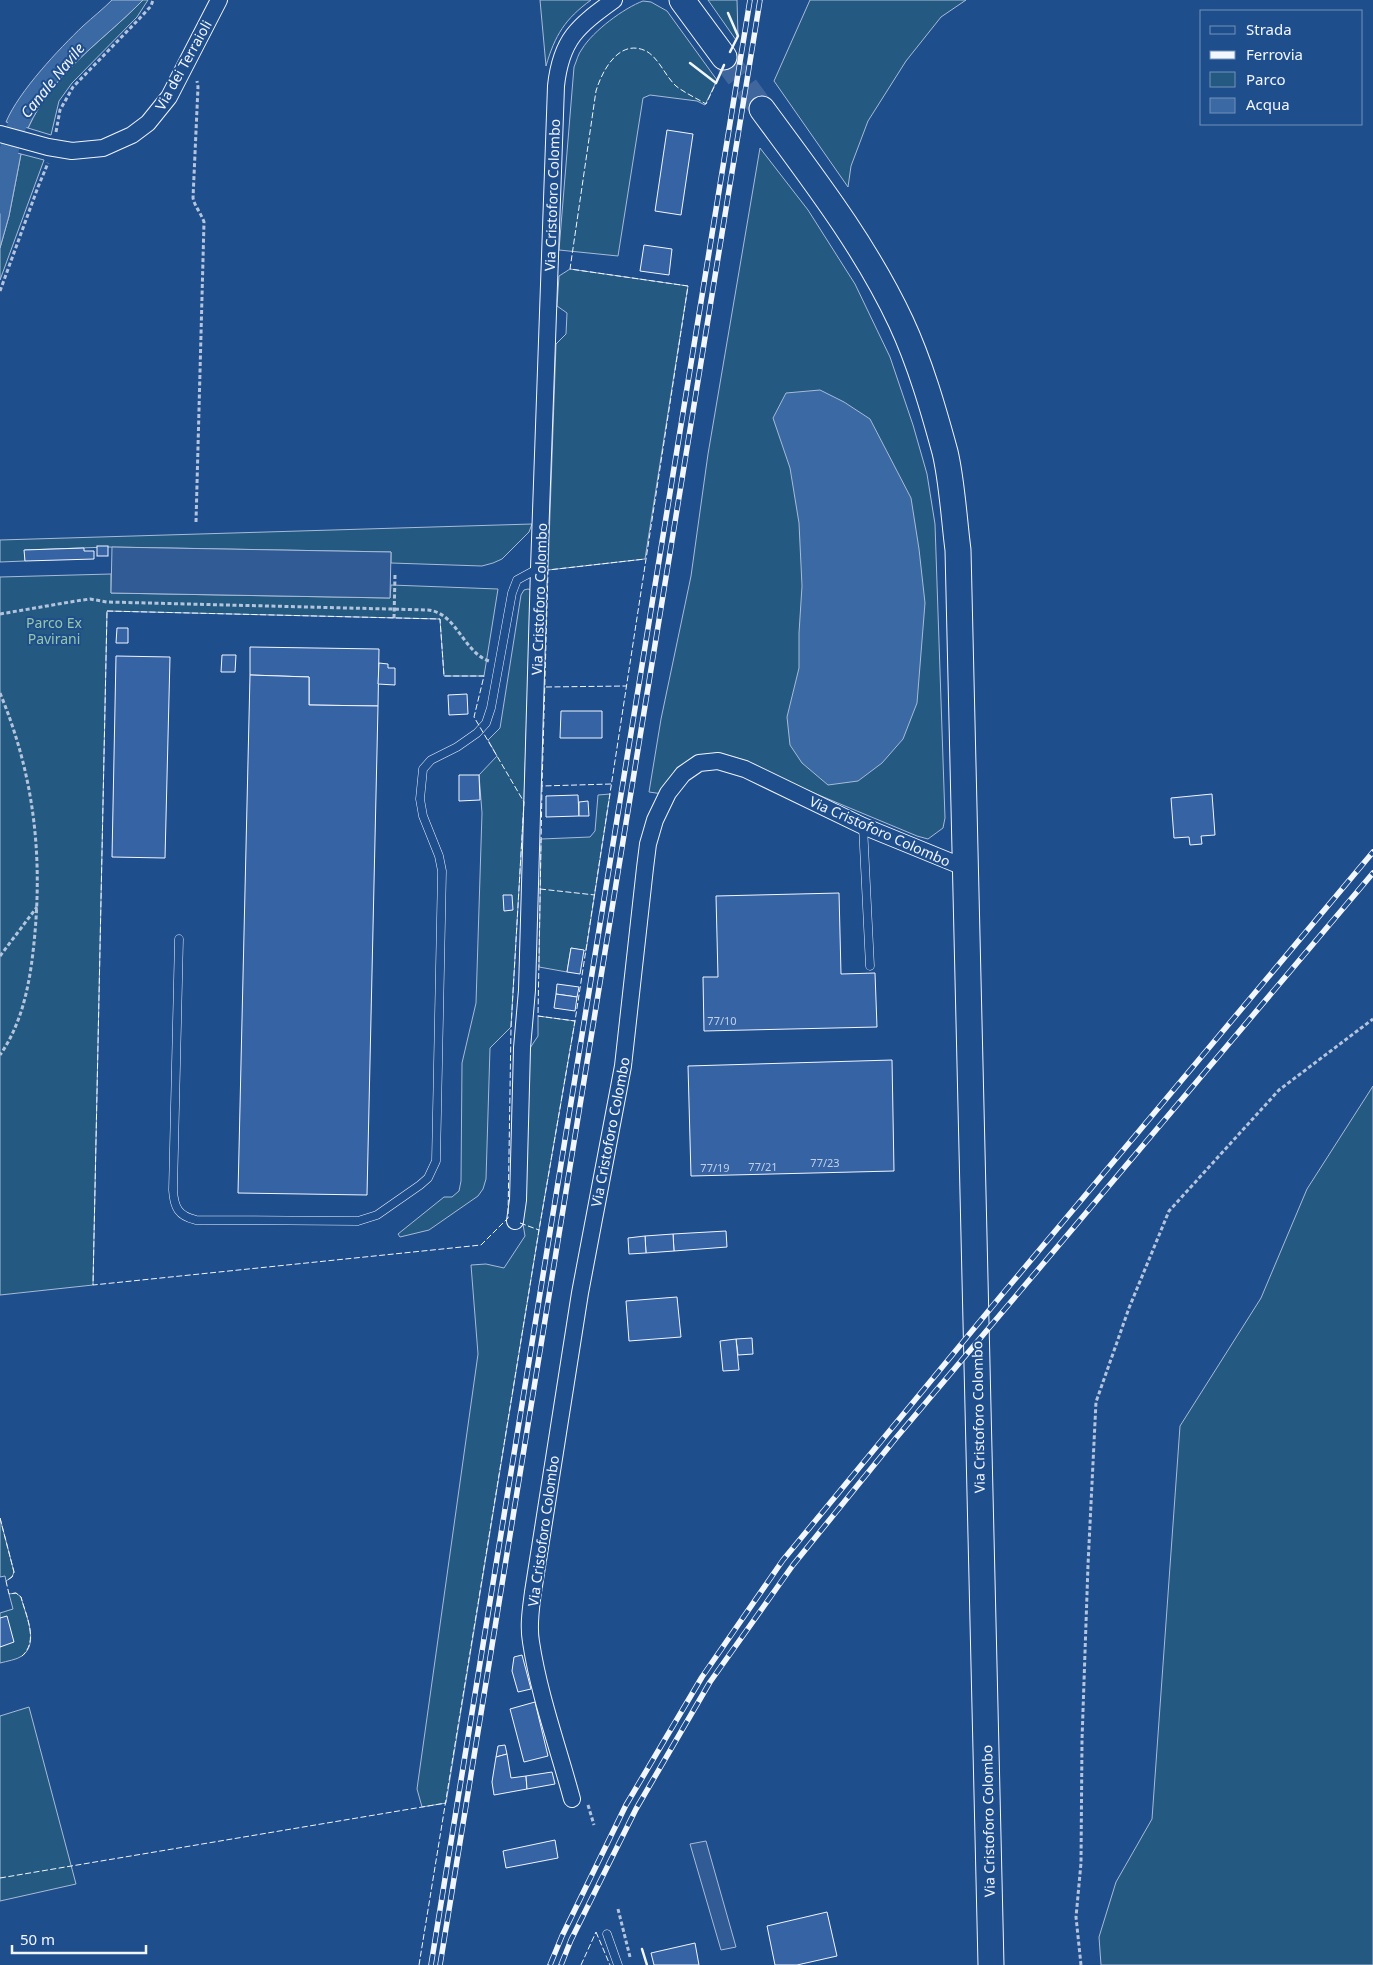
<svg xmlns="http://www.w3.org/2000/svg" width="1373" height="1965" font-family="'Noto Sans',sans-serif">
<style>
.green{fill:#245a82;stroke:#a8bbd7}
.parking{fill:#305b95;stroke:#a8bbd7}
.water{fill:#3b69a3;stroke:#a8bbd7}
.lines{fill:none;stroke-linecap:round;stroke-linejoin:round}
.canal{stroke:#3b69a3;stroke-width:19}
.building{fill:#3563a3;stroke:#f2f6ff}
.primary-tunnel{stroke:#3f679d;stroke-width:25;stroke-dasharray:25 12;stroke-linecap:butt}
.service-casing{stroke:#f2f6ff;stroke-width:9}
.minor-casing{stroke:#f2f6ff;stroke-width:18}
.primary-casing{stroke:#f2f6ff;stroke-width:27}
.path{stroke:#b3c4dc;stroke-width:3;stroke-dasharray:4 2.5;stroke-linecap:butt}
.service{stroke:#1f4e8c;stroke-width:8}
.minor{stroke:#1f4e8c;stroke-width:16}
.primary{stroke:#1f4e8c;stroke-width:25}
.rail-casing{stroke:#f2f6ff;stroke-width:5.5}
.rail{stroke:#1f4e8c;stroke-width:4;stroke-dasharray:11;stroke-linecap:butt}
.fence{stroke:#f2f6ff;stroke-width:1;stroke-dasharray:6 2.5;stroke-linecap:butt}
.wall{stroke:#f2f6ff;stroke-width:2.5}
.labels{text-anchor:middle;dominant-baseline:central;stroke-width:4;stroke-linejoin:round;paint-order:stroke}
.number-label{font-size:11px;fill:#c3d1e8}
.street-label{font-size:14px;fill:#f2f6ff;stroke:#1f4e8c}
.park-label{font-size:14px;fill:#97c8a6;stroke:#1f4e8c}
.water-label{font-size:15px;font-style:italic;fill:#f2f6ff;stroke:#1f4e8c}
</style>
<rect width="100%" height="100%" fill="#1f4e8c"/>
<g class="green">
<path d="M143 0H148L137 17 72 83 59 101 51 135 28 128C54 71 101 43 143 0Z"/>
<path d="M540 0H591C565 19 555 35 546 66Z"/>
<polygon points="708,0 737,0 738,36 736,40"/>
<polygon points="810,0 966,0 941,17 906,61 868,121 851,166 848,187 774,81"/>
<path d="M643 1 651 2 667 11 717 80 705 105 697 101 650 95 643 98 618 256 559 250 574 67C577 60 578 54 582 49 593 31 624 8 643 1Z"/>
<polygon points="760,148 808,210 855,284 890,357 913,425 927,474 935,524 945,818 943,828 928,839 917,836 749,766 696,756 676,769 663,794 649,792 661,719 691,576 708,454"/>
<polygon points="21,154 44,160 0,280 0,248 9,216"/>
<polygon points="570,269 688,286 645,559 548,570 556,344 566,334 567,313 557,306 559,276"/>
<polygon points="532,524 529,532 502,559 493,563 482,566 391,563 391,552 108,547 25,550 25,561 0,562 0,540"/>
<polygon points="111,574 111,593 390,598 391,585 498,589 484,676 444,676 440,619 107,611 93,1285 0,1295 0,577"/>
<polygon points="528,589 531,590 524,802 511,1027 490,1048 486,1179 483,1189 478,1196 429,1230 400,1237 398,1234 444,1197 452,1197 459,1191 461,1181 462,1063 476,1003 482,813 479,775 497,756 488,740 500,728 521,595 524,590"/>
<polygon points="610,794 586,951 571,948 567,972 539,967 541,839 590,837 595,831 598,795"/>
<polygon points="538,1016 575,1021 539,1230 446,1803 422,1807 417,1789 478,1354 471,1265 486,1264 504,1268 525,1236 523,1224 528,1051 538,1036"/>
<polygon points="1373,1086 1373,1965 1101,1965 1099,1937 1116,1882 1152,1819 1180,1426 1261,1298 1307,1189"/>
<polygon points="0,1518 14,1572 12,1577 6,1581 5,1576 0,1577"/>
<path d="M16 1593 21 1597C25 1614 40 1643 22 1656 16 1660 7 1661 0 1663V1613L13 1609 9 1594Z"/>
<polygon points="29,1707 76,1884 0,1901 0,1716"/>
</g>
<g class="parking">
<polygon points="112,547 391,552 390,598 111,593"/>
<polygon points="706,1841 736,1947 721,1950 690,1844"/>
</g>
<g class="water">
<path d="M112 0H143C101 43 54 71 28 128L6 122C19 91 59 49 83 26 93 17 103 9 112 0Z"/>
<polygon points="0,148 21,154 9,216 0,248"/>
<polygon points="820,390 844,402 870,419 911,498 919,549 925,603 917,703 903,739 882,763 858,781 828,785 802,763 790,745 787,717 799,668 799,633 802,586 799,523 790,468 773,418 786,393"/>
</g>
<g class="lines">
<path class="canal" d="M0 204C5 170 9 131 29 103"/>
</g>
<g class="building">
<polygon points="667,130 693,134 681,215 655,211"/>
<polygon points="644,245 672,249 669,275 640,271"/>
<rect x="97" y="546" width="11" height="10"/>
<polygon points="84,548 84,551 94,551 94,559 25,561 24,550"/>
<polygon points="117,628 128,628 128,643 116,643"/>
<polygon points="250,647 379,649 378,706 309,705 309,677 250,675"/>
<polygon points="222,655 236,655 235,672 221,672"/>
<polygon points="116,656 170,657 165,858 112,857"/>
<polygon points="379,663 388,664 388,668 395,668 395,685 378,684"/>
<polygon points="250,675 309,677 309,705 378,706 367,1195 238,1193"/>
<polygon points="467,694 468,714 449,715 448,695"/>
<polygon points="561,711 602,711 602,738 560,738"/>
<polygon points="459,775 479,775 480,800 459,801"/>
<polygon points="1212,794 1215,835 1201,836 1202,844 1190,845 1189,837 1174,838 1171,798"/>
<polygon points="578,795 579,816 546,817 546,796"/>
<polygon points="588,801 589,816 579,816 579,802"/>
<polygon points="839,893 841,974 875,973 877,1027 704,1031 703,977 718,977 716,896"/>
<polygon points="503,895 512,895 513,910 504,911"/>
<polygon points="571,948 584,950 580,974 567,972"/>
<polygon points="557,984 579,987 577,997 556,994"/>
<polygon points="556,994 577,997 575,1011 554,1008"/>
<polygon points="892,1060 894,1171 691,1176 688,1066"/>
<polygon points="726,1231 727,1247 674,1251 673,1234"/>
<polygon points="673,1234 674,1251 646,1253 645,1236"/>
<polygon points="645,1236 646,1253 629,1254 628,1238"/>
<polygon points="677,1297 681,1337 629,1341 626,1301"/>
<polygon points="752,1338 753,1354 738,1355 736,1339"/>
<polygon points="736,1339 739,1370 723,1371 720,1341"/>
<polygon points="7,1616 14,1642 0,1647 0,1618"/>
<polygon points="522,1655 531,1689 518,1692 512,1671 514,1657"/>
<polygon points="535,1702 548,1756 524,1762 510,1709"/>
<polygon points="505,1745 507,1754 496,1757 498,1746"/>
<polygon points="507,1754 511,1778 526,1776 527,1789 494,1795 492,1782 496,1757"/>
<polygon points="552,1772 555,1784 527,1789 526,1776"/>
<polygon points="555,1840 558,1858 506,1868 503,1851"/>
<polygon points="827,1912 837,1956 797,1965 775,1965 767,1926"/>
<polygon points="695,1943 699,1965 654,1965 651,1953"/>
</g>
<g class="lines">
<polyline class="primary-tunnel" points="724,57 762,109"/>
<g class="service-casing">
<g id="service">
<polyline points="863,826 870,966"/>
<path d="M179 939 173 1190C174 1207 178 1216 196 1220L358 1221 377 1215 420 1185 428 1178 436 1161 442 871 439 856 423 816 420 799 423 769 431 760 457 747 477 733 486 723 491 708 512 593 517 580 539 568"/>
<polyline points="607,1934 618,1965"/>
</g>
</g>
<g class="minor-casing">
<g id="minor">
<polyline points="0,134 48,147 72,151 103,148 132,135 148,123 169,97 219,0"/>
<path d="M515 1221 518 1200 522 1048 527 990 539 568 556 86C561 39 578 26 614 0"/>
<path d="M572 1799C558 1747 539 1695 531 1642 528 1625 531 1608 533 1592L580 1293 623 1066 645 868 648 844 655 820 668 793 683 774 699 763 718 761 745 769 863 826 966 868"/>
</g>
</g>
<g class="primary-casing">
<g id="primary">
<polyline points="682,0 724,57"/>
<path d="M762 109C812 177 865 245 901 322 920 363 933 408 945 452 952 481 954 519 958 550L991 1965"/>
</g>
</g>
<g class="path">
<polyline points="56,132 60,110 73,87 139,19 151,6 153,0"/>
<polyline points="0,291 38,187 48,163"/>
<path d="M196 522 204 222C201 213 195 207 193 198L198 87 197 81"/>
<path d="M0 614 76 601 90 599 107 602 428 610C457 613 463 652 489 661"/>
<polyline points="394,618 395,575"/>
<path d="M0 693C34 775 43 855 34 943 30 982 23 1022 0 1055"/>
<polyline points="0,956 37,907"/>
<polyline points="588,1805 594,1825"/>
<polyline points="618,1909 630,1957"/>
<polyline points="1081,1965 1076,1917 1081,1863 1082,1740 1088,1565 1096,1402 1129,1308 1169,1211 1279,1090 1373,1019"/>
</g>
<use href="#service" class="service"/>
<use href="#minor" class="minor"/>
<use href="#primary" class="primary"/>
<g class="rail-casing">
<g id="rail">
<polyline points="431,1965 750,0"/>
<polyline points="440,1965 760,0"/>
<polyline points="550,1965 562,1936 626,1805 702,1677 783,1560 1000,1297 1373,852"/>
<polyline points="561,1965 571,1940 636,1809 710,1682 793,1565 896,1438 1373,873"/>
</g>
</g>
<use href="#rail" class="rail"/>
<g class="fence">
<polygon points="107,611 440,619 444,676 484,676 474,717 524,802 511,1027 508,1218 481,1245 93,1285"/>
<polyline points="546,687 626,686"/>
<polyline points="611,784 542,786 548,570 645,559"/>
<polyline points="542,786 538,1016 575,1021"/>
<polyline points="540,889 595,895"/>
<polyline points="520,1223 539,1230"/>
<path d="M0 1518 14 1572 12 1577 6 1581 9 1594 16 1593 21 1597C26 1616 39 1641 22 1656"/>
<polyline points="0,1878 446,1803"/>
<polyline points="596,1932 610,1965"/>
<path d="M419 1965 539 1230 575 1021 688 286 570 269 596 91C602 71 619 38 646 51 659 58 665 76 676 86 685 93 696 98 706 104L716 83"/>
<polyline points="581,1965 596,1932"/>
</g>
<g class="wall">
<polyline points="728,13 738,36 730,52"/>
<polyline points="690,63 716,83 724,65"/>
<polyline points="642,1949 647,1965"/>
</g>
</g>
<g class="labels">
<g class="number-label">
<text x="722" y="1020">77/10</text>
<text x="825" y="1162">77/23</text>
<text x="763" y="1166">77/21</text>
<text x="715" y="1167">77/19</text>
</g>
<g class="street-label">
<text transform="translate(183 65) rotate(-61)">Via dei Terraioli</text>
<text transform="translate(552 195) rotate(-88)">Via Cristoforo Colombo</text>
<text transform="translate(539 599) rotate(-88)">Via Cristoforo Colombo</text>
<text transform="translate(880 831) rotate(24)">Via Cristoforo Colombo</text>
<text transform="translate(610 1132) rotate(-79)">Via Cristoforo Colombo</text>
<text transform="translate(978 1417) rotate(-91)">Via Cristoforo Colombo</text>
<text transform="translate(543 1531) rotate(-82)">Via Cristoforo Colombo</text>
<text transform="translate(988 1821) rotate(-91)">Via Cristoforo Colombo</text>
</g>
<g class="park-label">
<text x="54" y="622">Parco Ex<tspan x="54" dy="16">Pavirani</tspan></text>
</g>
<g class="water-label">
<text transform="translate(52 80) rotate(-51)">Canale Navile</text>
</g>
</g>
<rect x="1200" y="10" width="162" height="115" fill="#1f4e8c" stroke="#7391ba"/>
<rect x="1210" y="26" width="25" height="8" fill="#1f4e8c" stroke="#7391ba"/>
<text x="1246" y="35" font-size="15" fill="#f2f6ff">Strada</text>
<rect x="1210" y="51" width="25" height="8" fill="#f2f6ff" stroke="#7391ba"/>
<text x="1246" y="60" font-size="15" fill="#f2f6ff">Ferrovia</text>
<rect x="1210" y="72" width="25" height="15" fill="#245a82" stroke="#7391ba"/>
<text x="1246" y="85" font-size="15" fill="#f2f6ff">Parco</text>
<rect x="1210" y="98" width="25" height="15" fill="#3b69a3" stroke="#7391ba"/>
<text x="1246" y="110" font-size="15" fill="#f2f6ff">Acqua</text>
<path d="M12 1945v8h134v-8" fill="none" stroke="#f2f6ff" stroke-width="2.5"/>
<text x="20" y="1945" font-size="15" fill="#f2f6ff" stroke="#1f4e8c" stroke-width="4" paint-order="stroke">50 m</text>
</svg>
